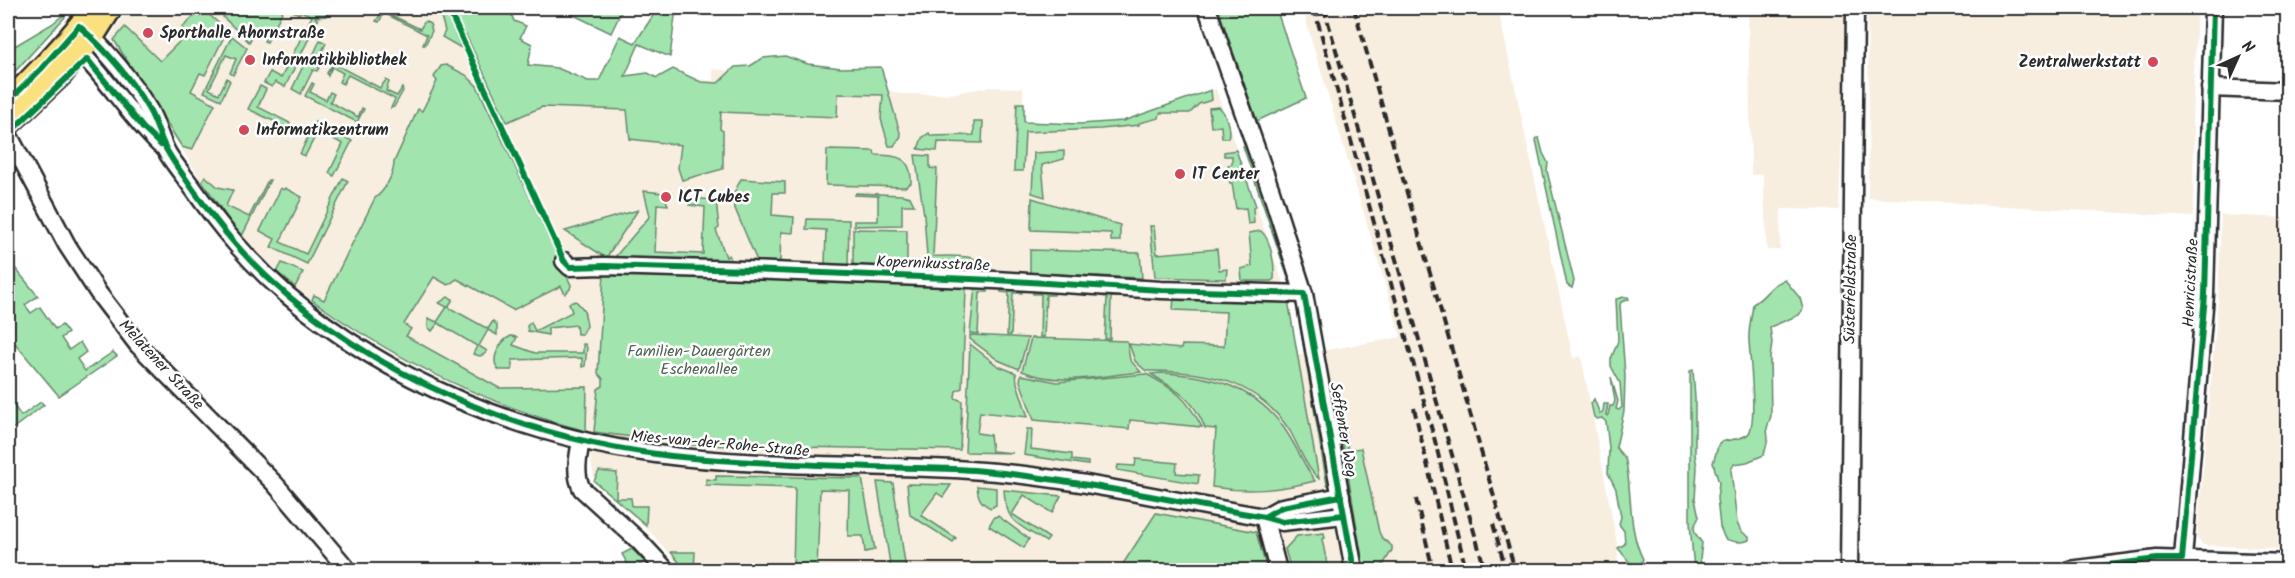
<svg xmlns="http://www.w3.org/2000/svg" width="2295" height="578" font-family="Kalam,sans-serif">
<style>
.built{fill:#f7eee0;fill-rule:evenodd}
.green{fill:#a2e4ae;stroke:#66886c;stroke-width:1.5}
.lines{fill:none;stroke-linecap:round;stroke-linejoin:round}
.minor-casing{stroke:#2b2b2b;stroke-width:21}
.major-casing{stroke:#2b2b2b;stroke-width:26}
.minor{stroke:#fff;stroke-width:16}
.major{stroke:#fae180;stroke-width:21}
.rail{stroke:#2b2b2b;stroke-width:4;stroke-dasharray:9 4.5;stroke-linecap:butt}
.cycleway-casing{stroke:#fff;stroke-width:10}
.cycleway{stroke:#00873e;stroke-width:6}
.poi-dot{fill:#d1495b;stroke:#fff;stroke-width:2}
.labels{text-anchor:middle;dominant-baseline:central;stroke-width:5;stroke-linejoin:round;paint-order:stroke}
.poi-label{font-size:16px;font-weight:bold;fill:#2b2b2b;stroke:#fff;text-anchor:start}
.street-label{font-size:16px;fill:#2b2b2b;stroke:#fff}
.park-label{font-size:16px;fill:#4f6252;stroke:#fff}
</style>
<rect width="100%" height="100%" fill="#fff"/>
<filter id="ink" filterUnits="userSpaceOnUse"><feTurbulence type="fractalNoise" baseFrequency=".0167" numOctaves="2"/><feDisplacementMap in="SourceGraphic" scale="12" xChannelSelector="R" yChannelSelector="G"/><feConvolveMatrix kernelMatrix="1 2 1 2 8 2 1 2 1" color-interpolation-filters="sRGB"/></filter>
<g filter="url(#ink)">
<g class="built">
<path d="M128 8H444L497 127 542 107 679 112 680 78 713 81V69L880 87 900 94H950L988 87 1023 88 1024 122 1080 124 1123 121 1216 89 1286 292 1298 355 1401 337 1302 8H1498L1573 358 1581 356 1618 548 1617 570H683L653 535 594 481 586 431 504 406 466 390 400 358 340 321 301 292 233 230 110 37ZM604 273 956 391 960 450 694 445 594 432 598 389 603 386V379L598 373Z"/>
<polygon points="1748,8 1846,8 1839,210 1781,209 1780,250 1767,250 1763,174 1751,175"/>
<polygon points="1867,8 2197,8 2192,122 2192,126 2194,126 2193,217 1868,198 1869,102"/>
<polygon points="2221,215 2287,218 2287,552 2283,549 2203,545 2197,538 2218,301"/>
</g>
<g class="green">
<polygon points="202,8 227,31 205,75 200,73 191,91 215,104 192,150 182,147 114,40 125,27 160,61 187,34 182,28"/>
<polygon points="232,8 284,8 267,42 264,41 266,37 255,32 249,42 223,17 226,9 230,11"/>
<polygon points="287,8 327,8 326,16 315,17 318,20 285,87 275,82 272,87 264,83 270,72 281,78 312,16 301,11 299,14"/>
<polygon points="429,8 444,8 461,48 442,37 445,31 440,13"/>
<polygon points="451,8 514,8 511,13 514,21 526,26 520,38 532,44 528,65 557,68 588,81 599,81 620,36 635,43 658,8 676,8 670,57 639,44 625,76 648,73 657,78 673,69 701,82 718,83 735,67 750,66 763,58 785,56 808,64 841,68 881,67 901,136 894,146 889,146 881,119 883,95 838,94 837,117 721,112 720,129 723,131 723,169 682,180 678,168 681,145 630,139 627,110 542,107 507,122 466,35 464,36"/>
<polygon points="559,8 623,8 611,33"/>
<polygon points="1218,8 1276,8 1306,98 1257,121"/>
<polygon points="383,11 420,29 425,21 430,24 432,31 425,45 423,45 427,35 384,13 379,22 376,21"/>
<polygon points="63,15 65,17 8,79 8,50 52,24"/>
<polygon points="232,36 247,48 233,75 230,73 236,59 226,55 209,89 219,94 227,78 230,81 221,100 204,92"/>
<polygon points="320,40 326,43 316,64 319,68 317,71 313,70 301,94 292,89 308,56 312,58"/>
<polygon points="337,56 334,64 380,88 386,80 389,82 386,91 397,96 402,88 403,91 394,107 391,108 395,99 348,75 343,84 339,82 343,73 332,67 328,76 327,73"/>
<path d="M446 65 466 75 477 86 571 285 570 289 565 294 561 286 513 310 457 279 448 285 434 277 404 324 411 329 406 336 499 388 587 387 586 431C486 404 396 361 312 300L314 295 324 300 375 198C385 191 394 174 394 162L418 109 422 111 437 81 434 77 441 66Z"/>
<polygon points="312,83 314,84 310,92 326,100 330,92 334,94 330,102 358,117 362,108 364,109 357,122 305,96"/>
<polygon points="260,86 266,89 258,107 290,123 288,128 248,109"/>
<polygon points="1211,90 1212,100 1199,104 1190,113 1160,113 1159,118 1139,123 1139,125 1101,129 1025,132 1023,171 1014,171 1017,103 1024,103 1024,122 1080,124 1123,121"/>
<path d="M1219 107C1226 113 1231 129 1228 138H1222L1221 126 1211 127 1209 108Z"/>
<polygon points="315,122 352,141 334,176 329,173 343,144 318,131 305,156 300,154"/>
<polygon points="974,122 983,122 982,143 938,142 937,151 918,149 922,138 929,133 931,136 974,135"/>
<polygon points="1537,138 1539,138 1543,153 1548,163 1547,171 1574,281 1572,288 1567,285 1536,140"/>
<polygon points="1249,145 1294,282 1291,287 1243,146"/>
<path d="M827 150 874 151 875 155C896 155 912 156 911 183L905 187 826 185Z"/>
<polygon points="1236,150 1256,206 1253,208 1254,223 1248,224 1246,208 1236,209 1232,183 1230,183 1229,179 1233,179 1231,169 1228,169 1228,165 1232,164 1232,156 1224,156 1224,152"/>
<polygon points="1064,151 1064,159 1042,165 1045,197 1032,193 1034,153"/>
<path d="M915 155 930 156V168L937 169 933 256C953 257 979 252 991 271L928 269 924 215Z"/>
<polygon points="205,176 218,187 233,190 226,206 249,217 268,180 270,180 241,238 202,181"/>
<polygon points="343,178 348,181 307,264 271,247 275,239 260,231 281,188 284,190 285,188 302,197 280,242 306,254"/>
<polygon points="741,179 785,182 785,193 773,193 772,215 794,217 793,233 781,232 780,262 757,261 731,199"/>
<polygon points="644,191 663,193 668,205 657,204 655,252 703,254 705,207 689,205 687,198 716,200 719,228 716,230 726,257 729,255 732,262 614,258 650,216"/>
<polygon points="856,193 902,195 910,197 914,205 902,205 902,225 854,226 854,221 878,221 878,196 855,195"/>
<polygon points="1032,198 1120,225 1120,241 1111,241 1111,233 1031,230"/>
<polygon points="638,210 606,258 565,231"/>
<polygon points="807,219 849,220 848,266 825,265 826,230 806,229"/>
<polygon points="1150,226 1154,226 1157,254 1217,249 1219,270 1227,269 1226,279 1155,277"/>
<polygon points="853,229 907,230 907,262 915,262 915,269 853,266"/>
<path d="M1261 231C1271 239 1275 266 1274 279L1271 281H1242L1241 269 1252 266 1249 233Z"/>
<polygon points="1030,250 1140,253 1142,278 1030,273"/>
<polygon points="11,263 38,296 25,305 31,313 40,307 55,329 62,325 68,333 61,338 69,350 80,342 86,352 77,359 85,371 113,352 117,356 59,396 8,335 8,266"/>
<polygon points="282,263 303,272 295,287 277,272"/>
<polygon points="604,273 961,286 966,290 962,388 956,391 955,398 962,401 960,450 694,445 594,432 598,389 603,386 603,379 598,373"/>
<path d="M1785 280 1800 298 1803 309 1799 315 1770 327 1772 343 1770 358 1771 416 1767 428 1768 439 1764 455 1747 462 1734 464 1731 470 1737 523 1741 531 1749 537V540C1741 544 1732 541 1725 539L1720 527 1717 498 1719 483 1713 463 1719 443C1727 439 1744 440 1749 433 1757 420 1750 359 1749 341 1748 328 1752 316 1753 304 1766 297 1770 284 1785 280Z"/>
<polygon points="975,287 988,289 988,292 980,292 978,334 970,333"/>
<polygon points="1001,289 1022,290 1022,293 1013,293 1011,335 1007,335 1009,293 1001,292"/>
<polygon points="1033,290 1054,291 1054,295 1046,295 1044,337 1040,337 1041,294 1033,294"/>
<polygon points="1100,293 1119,294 1119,297 1111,297 1110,339 1105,339 1107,297 1100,296"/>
<polygon points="448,297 453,299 448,307 488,329 493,321 497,325 497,335 488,330 479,346 487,351 485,354 480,356 473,354 477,346 438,323 432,331 428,327 428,318 437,322 447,307 439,303"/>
<path d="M1174 297 1288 300 1319 479C1305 466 1299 447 1290 431 1256 379 1203 370 1146 371L1135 361 1129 344 1181 349 1182 345 1224 346 1226 312 1173 310Z"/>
<path d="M1624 297H1628L1629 299 1621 302 1620 305 1625 376 1624 411 1616 447C1619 453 1625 456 1626 462 1632 493 1628 531 1643 559L1641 565 1636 567 1630 563 1618 548 1625 544 1624 531 1619 524 1621 517 1616 489 1608 473 1609 448 1606 422 1602 418 1597 419 1594 417 1591 404 1594 399 1600 414 1603 411 1604 404H1608L1606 415 1608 416 1610 406H1613L1615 401 1611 377 1618 401 1616 409 1619 410 1622 407 1620 383 1611 366V359L1618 341 1616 299Z"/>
<polygon points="576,301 584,310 587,326 582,334 577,334 576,325 548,328 548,335 528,331 527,326 531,322 535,331 572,312 569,303"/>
<polygon points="1296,303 1300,306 1331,480 1329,484 1327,485"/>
<polygon points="970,335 1028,338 1019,369 998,360 970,339"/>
<path d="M511 336 517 337 513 345 535 353H583V344H585L587 348 585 366 582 367V358L512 360V370H499C489 360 500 341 511 336Z"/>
<path d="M1031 338 1127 341 1130 360 1141 372C1102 375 1060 387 1022 371Z"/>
<polygon points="970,344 998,366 1016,373 1017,383 1028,417 980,412 977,433 990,435 992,451 1013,453 965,452"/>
<polygon points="1693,370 1695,399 1695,454 1697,468 1695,499 1699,517 1694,527 1695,533 1702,543 1700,559 1702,570 1694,570 1690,523 1690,371"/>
<path d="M1161 373C1210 375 1254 386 1284 428 1296 445 1303 464 1315 481 1279 490 1248 493 1212 487L1216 429 1205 428C1193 397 1177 391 1151 374Z"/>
<path d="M1146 374C1176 390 1186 397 1202 427L1130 420 1129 429 1034 420 1020 381 1021 375 1057 382Z"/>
<polygon points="8,397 21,416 41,402 44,405 8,432"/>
<polygon points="1342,414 1348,450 1361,448 1379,532 1382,538 1392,546 1392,550 1380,570 1364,570 1338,415"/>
<polygon points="1027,429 1032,429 1031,449 1072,454 1072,460 1088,462 1088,465 1024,455"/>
<polygon points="1136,459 1177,463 1176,473 1199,475 1198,484 1117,470 1118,465 1135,466"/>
<polygon points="599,471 617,473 616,498 631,498 632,506 647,506 646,525 594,481"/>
<polygon points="716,476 862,478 875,550 865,552 863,536 848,536 849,490 820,489 817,570 793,570 795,488 706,485 706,479 716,480"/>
<polygon points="877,482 893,483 906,570 891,570"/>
<polygon points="907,484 951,485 943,497 937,493 921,515 956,538 953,542 910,515"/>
<path d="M977 486 996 488V505L991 508C980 503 978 498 977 486Z"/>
<path d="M1004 490 1061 496 1052 513 1024 495 1012 514 1049 538 1046 542C1019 524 1006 525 1004 490Z"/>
<polygon points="1156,513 1256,532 1267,570 1119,570"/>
<polygon points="998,516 1029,539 1024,548 989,526 994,517"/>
<polygon points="1324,533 1325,538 1322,539 1328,569 1334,568 1335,570 1291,570 1285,549 1297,536"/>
<polygon points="632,549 645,562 631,570 622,554"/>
<polygon points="671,552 695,552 694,570 685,570"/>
</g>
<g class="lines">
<g class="minor-casing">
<g id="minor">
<polyline points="1207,8 1271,191 1304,294 1354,570"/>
<path d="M85 31C109 53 132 82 149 110 157 124 160 140 168 154 175 165 184 176 192 187 221 228 248 261 286 294 390 382 522 436 656 454 760 468 865 464 969 470 1068 476 1167 500 1264 517L1282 522 1344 515"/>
<path d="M73 45C105 75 128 114 160 145"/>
<polyline points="2210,88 2288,91"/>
<polyline points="8,134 67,245 99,294 138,345 275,484 348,570"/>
<polyline points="564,261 570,267 604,266 748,270 995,280 1161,290 1304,294"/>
<path d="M581 441C578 457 574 474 582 489L639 541 666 570"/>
<polyline points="1264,517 1282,507 1341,496"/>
<polyline points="1264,517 1278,570"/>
<polyline points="1849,570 1855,8"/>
<polyline points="2069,570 2157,559 2288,563"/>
<polyline points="2182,570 2205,295 2213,8"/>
</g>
</g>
<g class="major-casing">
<g id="major">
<path d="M8 102C38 72 68 42 93 8"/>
<polyline points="8,125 62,74 92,38 111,8"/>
</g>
</g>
<use href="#minor" class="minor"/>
<use href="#major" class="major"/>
<g class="rail">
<polyline points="1314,8 1435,441 1466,570"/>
<polyline points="1324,8 1485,570"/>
<polyline points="1354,8 1515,570"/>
<polyline points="1414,408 1452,570"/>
<polyline points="1416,499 1433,570"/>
<polyline points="1493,524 1506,570"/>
</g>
<g class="cycleway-casing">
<g id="cycleway">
<polyline points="448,8 564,261 570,267 604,266 748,270 995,280 1161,290 1304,294 1354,570"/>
<path d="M8 102 41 69 79 26C106 50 131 79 149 110 157 124 160 140 169 154 176 166 184 176 192 188 221 229 248 262 287 295 400 390 547 446 693 458 753 463 812 465 871 467 905 468 940 468 974 470 1072 479 1168 500 1264 517L1282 522 1344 515"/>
<polyline points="8,134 87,59 143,128 161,145"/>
<polyline points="1264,517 1282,507 1341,496"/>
<polyline points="2069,570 2157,559 2182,559 2205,295 2213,8"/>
</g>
</g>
<use href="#cycleway" class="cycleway"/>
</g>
</g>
<g class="poi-dot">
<circle cx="148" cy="33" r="6"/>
<circle cx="250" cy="60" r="6"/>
<circle cx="2153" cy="62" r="6"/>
<circle cx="244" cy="130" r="6"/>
<circle cx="1180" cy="174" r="6"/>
<circle cx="666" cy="197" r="6"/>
</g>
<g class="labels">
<g class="poi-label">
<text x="160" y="33">Sporthalle Ahornstraße</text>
<text x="262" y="60">Informatikbibliothek</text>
<text x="2141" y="62" text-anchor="end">Zentralwerkstatt</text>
<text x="256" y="130">Informatikzentrum</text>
<text x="1192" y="174">IT Center</text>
<text x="678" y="197">ICT Cubes</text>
</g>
<g class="street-label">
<text transform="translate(933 264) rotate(2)">Kopernikusstraße</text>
<text transform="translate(2191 283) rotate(-87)">Henricistraße</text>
<text transform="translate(1851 289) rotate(-89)">Süsterfeldstraße</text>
<text transform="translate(161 365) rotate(47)">Melatener Straße</text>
<text transform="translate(1343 430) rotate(80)">Seffenter Weg</text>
<text transform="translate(720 444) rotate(5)">Mies-van-der-Rohe-Straße</text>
</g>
<g class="park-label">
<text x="699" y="351">Familien-Dauergärten<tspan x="699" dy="18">Eschenallee</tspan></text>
</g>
</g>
<rect width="2295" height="578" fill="none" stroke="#fff" stroke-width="30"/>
<rect x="15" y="15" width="2265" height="548" fill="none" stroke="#2b2b2b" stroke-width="2" filter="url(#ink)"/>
<g transform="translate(2238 57) rotate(45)" stroke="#ffffff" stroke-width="4.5" paint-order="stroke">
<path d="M0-4.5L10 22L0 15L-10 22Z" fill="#2b2b2b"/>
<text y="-9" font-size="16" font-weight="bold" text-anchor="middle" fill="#2b2b2b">N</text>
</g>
</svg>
